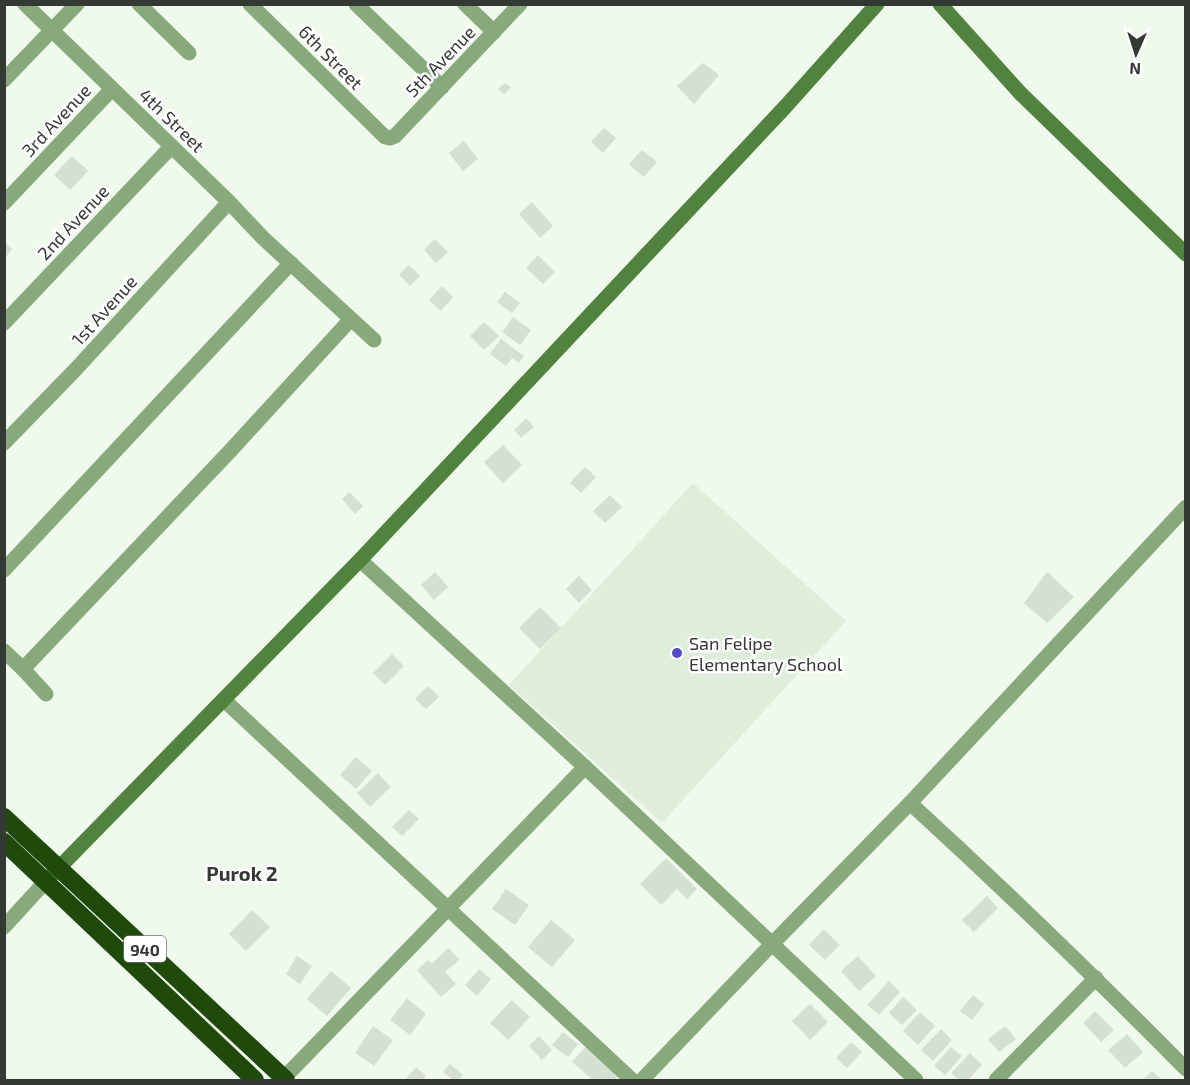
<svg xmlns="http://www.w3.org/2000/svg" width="1190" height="1085" font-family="'Exo 2',sans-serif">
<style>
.built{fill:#dfeeda}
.building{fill:#d5dfd2}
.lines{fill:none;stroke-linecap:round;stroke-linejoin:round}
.street{stroke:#87a97b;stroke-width:15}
.secondary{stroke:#51833e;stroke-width:15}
.highway{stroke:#20490c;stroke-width:18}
.poi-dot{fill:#534cc3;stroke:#fff;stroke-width:2}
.labels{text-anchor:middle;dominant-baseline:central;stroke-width:5;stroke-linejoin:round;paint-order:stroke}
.shield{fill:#fff;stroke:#727471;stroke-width:1.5}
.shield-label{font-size:16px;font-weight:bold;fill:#353934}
.street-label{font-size:18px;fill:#353934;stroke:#fff}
.poi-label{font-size:18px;fill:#353934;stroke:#fff;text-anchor:start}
.neighbourhood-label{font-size:20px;font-weight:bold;fill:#353934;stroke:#fff}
</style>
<rect width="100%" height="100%" fill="#eff9ec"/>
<polygon class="built" points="693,483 846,621 662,823 509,685"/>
<g class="building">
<polygon points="703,63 719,75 694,104 677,86"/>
<polygon points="505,83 511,87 504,94 498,89"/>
<polygon points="604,128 616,138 603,153 591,142"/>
<polygon points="464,141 478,159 463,171 449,153"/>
<polygon points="642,150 657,162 644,177 629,164"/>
<polygon points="72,156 88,171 70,190 54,175"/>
<polygon points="532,202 553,226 540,238 519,214"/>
<polygon points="435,239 448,252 436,263 424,250"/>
<polygon points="5,242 12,249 5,258"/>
<polygon points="538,255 555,272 543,284 526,268"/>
<polygon points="409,265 420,276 410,286 399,275"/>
<polygon points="442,286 453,297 441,311 429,300"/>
<polygon points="505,292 520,303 512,313 497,302"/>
<polygon points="513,317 531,330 520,345 502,332"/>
<polygon points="484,322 499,336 484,350 470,336"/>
<polygon points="501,339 524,356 519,363 512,358 506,366 490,354"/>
<polygon points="526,418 534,427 521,438 514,430"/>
<polygon points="503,445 522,465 503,483 484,462"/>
<polygon points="585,467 596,477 581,493 570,483"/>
<polygon points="349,492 363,506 355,514 342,499"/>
<polygon points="610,495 622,507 605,523 593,511"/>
<polygon points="435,572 448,587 434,600 421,585"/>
<polygon points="1047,572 1074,597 1047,623 1024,603"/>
<polygon points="579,576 592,590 579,603 566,589"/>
<polygon points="540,607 561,628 540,649 519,628"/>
<polygon points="392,654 404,666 385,685 373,673"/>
<polygon points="428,686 439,697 426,709 415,699"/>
<polygon points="356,757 372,771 356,789 340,775"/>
<polygon points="378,773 391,787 370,807 357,793"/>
<polygon points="409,810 419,819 402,836 392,827"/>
<polygon points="666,858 697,889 687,899 677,889 661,905 640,884"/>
<polygon points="506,889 529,905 515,925 492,909"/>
<polygon points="987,896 998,908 974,932 962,920"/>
<polygon points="252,910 270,927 246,951 229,934"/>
<polygon points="551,920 575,940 552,967 528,947"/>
<polygon points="824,929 840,945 825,960 809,945"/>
<polygon points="449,948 459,960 445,972 456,984 441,997 417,970 428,960 432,963"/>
<polygon points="297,956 312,966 300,984 286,974"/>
<polygon points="858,956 876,976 859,991 841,971"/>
<polygon points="479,969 491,979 477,996 465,985"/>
<polygon points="331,971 351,988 327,1016 307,999"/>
<polygon points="889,981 900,992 879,1015 867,1005"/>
<polygon points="973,995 984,1004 972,1020 960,1011"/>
<polygon points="903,997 917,1010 902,1025 889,1013"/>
<polygon points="407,998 426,1014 410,1035 390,1020"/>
<polygon points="512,1000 530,1017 508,1040 490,1023"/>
<polygon points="810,1004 828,1022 810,1040 792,1021"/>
<polygon points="1095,1011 1114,1030 1101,1042 1083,1023"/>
<polygon points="920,1012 935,1026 918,1045 903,1031"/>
<polygon points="373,1026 393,1040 374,1066 355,1053"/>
<polygon points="1005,1026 1016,1039 999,1052 988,1039"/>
<polygon points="941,1029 952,1040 933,1061 921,1050"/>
<polygon points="563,1032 578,1044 568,1057 552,1045"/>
<polygon points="1127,1034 1143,1052 1125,1068 1108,1050"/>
<polygon points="539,1036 552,1050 542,1060 529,1046"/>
<polygon points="851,1042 862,1052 847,1068 836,1058"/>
<polygon points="588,1044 621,1073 614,1080 593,1080 572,1062"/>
<polygon points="951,1047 962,1056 945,1075 934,1066"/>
<polygon points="970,1053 982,1065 968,1080 959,1080 951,1073"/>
<polygon points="450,1064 463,1075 458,1080 453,1080 443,1072"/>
<polygon points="416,1067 426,1076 423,1080 405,1080"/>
<polygon points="1152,1071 1163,1080 1143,1080"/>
</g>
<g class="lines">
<g class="street">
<polyline points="25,4 229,202 263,238 374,340"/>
<polyline points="139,4 189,53"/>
<polyline points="250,4 385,137 390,138 395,136 520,4"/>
<polyline points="356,4 442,87"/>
<polyline points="465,4 494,32"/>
<polyline points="4,80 77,4"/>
<polyline points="4,203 112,89"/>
<polyline points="4,323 171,147"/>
<polyline points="4,443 76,369 229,202"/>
<polyline points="360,560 585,767 916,1080"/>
<polyline points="4,570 291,263"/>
<polyline points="4,651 23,669"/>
<polyline points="46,694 23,669 231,450 351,319"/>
<polyline points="224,700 632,1080"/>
<path d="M910 803C1004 889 1096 978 1186 1069"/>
<polyline points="4,927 46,881"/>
<polyline points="282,1080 585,767"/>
<polyline points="642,1080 772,944 910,803 1186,507"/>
<polyline points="996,1080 1096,978"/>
</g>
<g class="secondary">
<polyline points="940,4 1021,94 1186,254"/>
<polyline points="46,881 360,560 786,106 877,4"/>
</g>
<g class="highway">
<polyline points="4,817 286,1080"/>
<polyline points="4,842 255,1080"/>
</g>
</g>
<circle class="poi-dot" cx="677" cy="653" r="6"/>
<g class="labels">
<rect class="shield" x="124" y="936" width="42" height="26" rx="4.5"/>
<g class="shield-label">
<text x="145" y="949">940</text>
</g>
<g class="street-label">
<text transform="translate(331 57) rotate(45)">6th Street</text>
<text transform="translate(440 61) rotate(-46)">5th Avenue</text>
<text transform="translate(56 120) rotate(-47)">3rd Avenue</text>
<text transform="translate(172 120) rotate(44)">4th Street</text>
<text transform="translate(73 222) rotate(-47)">2nd Avenue</text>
<text transform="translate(104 310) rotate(-48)">1st Avenue</text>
</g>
<g class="poi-label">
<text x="689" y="643">San Felipe<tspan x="689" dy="21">Elementary School</tspan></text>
</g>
<g class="neighbourhood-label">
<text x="242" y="873">Purok 2</text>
</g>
</g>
<rect width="1190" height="1085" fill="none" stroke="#353934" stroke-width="12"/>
<g transform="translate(1136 54) rotate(183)" stroke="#ffffff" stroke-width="4.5" paint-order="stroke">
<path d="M0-4.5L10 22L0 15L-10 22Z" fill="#353934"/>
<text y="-9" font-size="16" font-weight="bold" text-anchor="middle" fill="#353934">N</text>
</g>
</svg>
